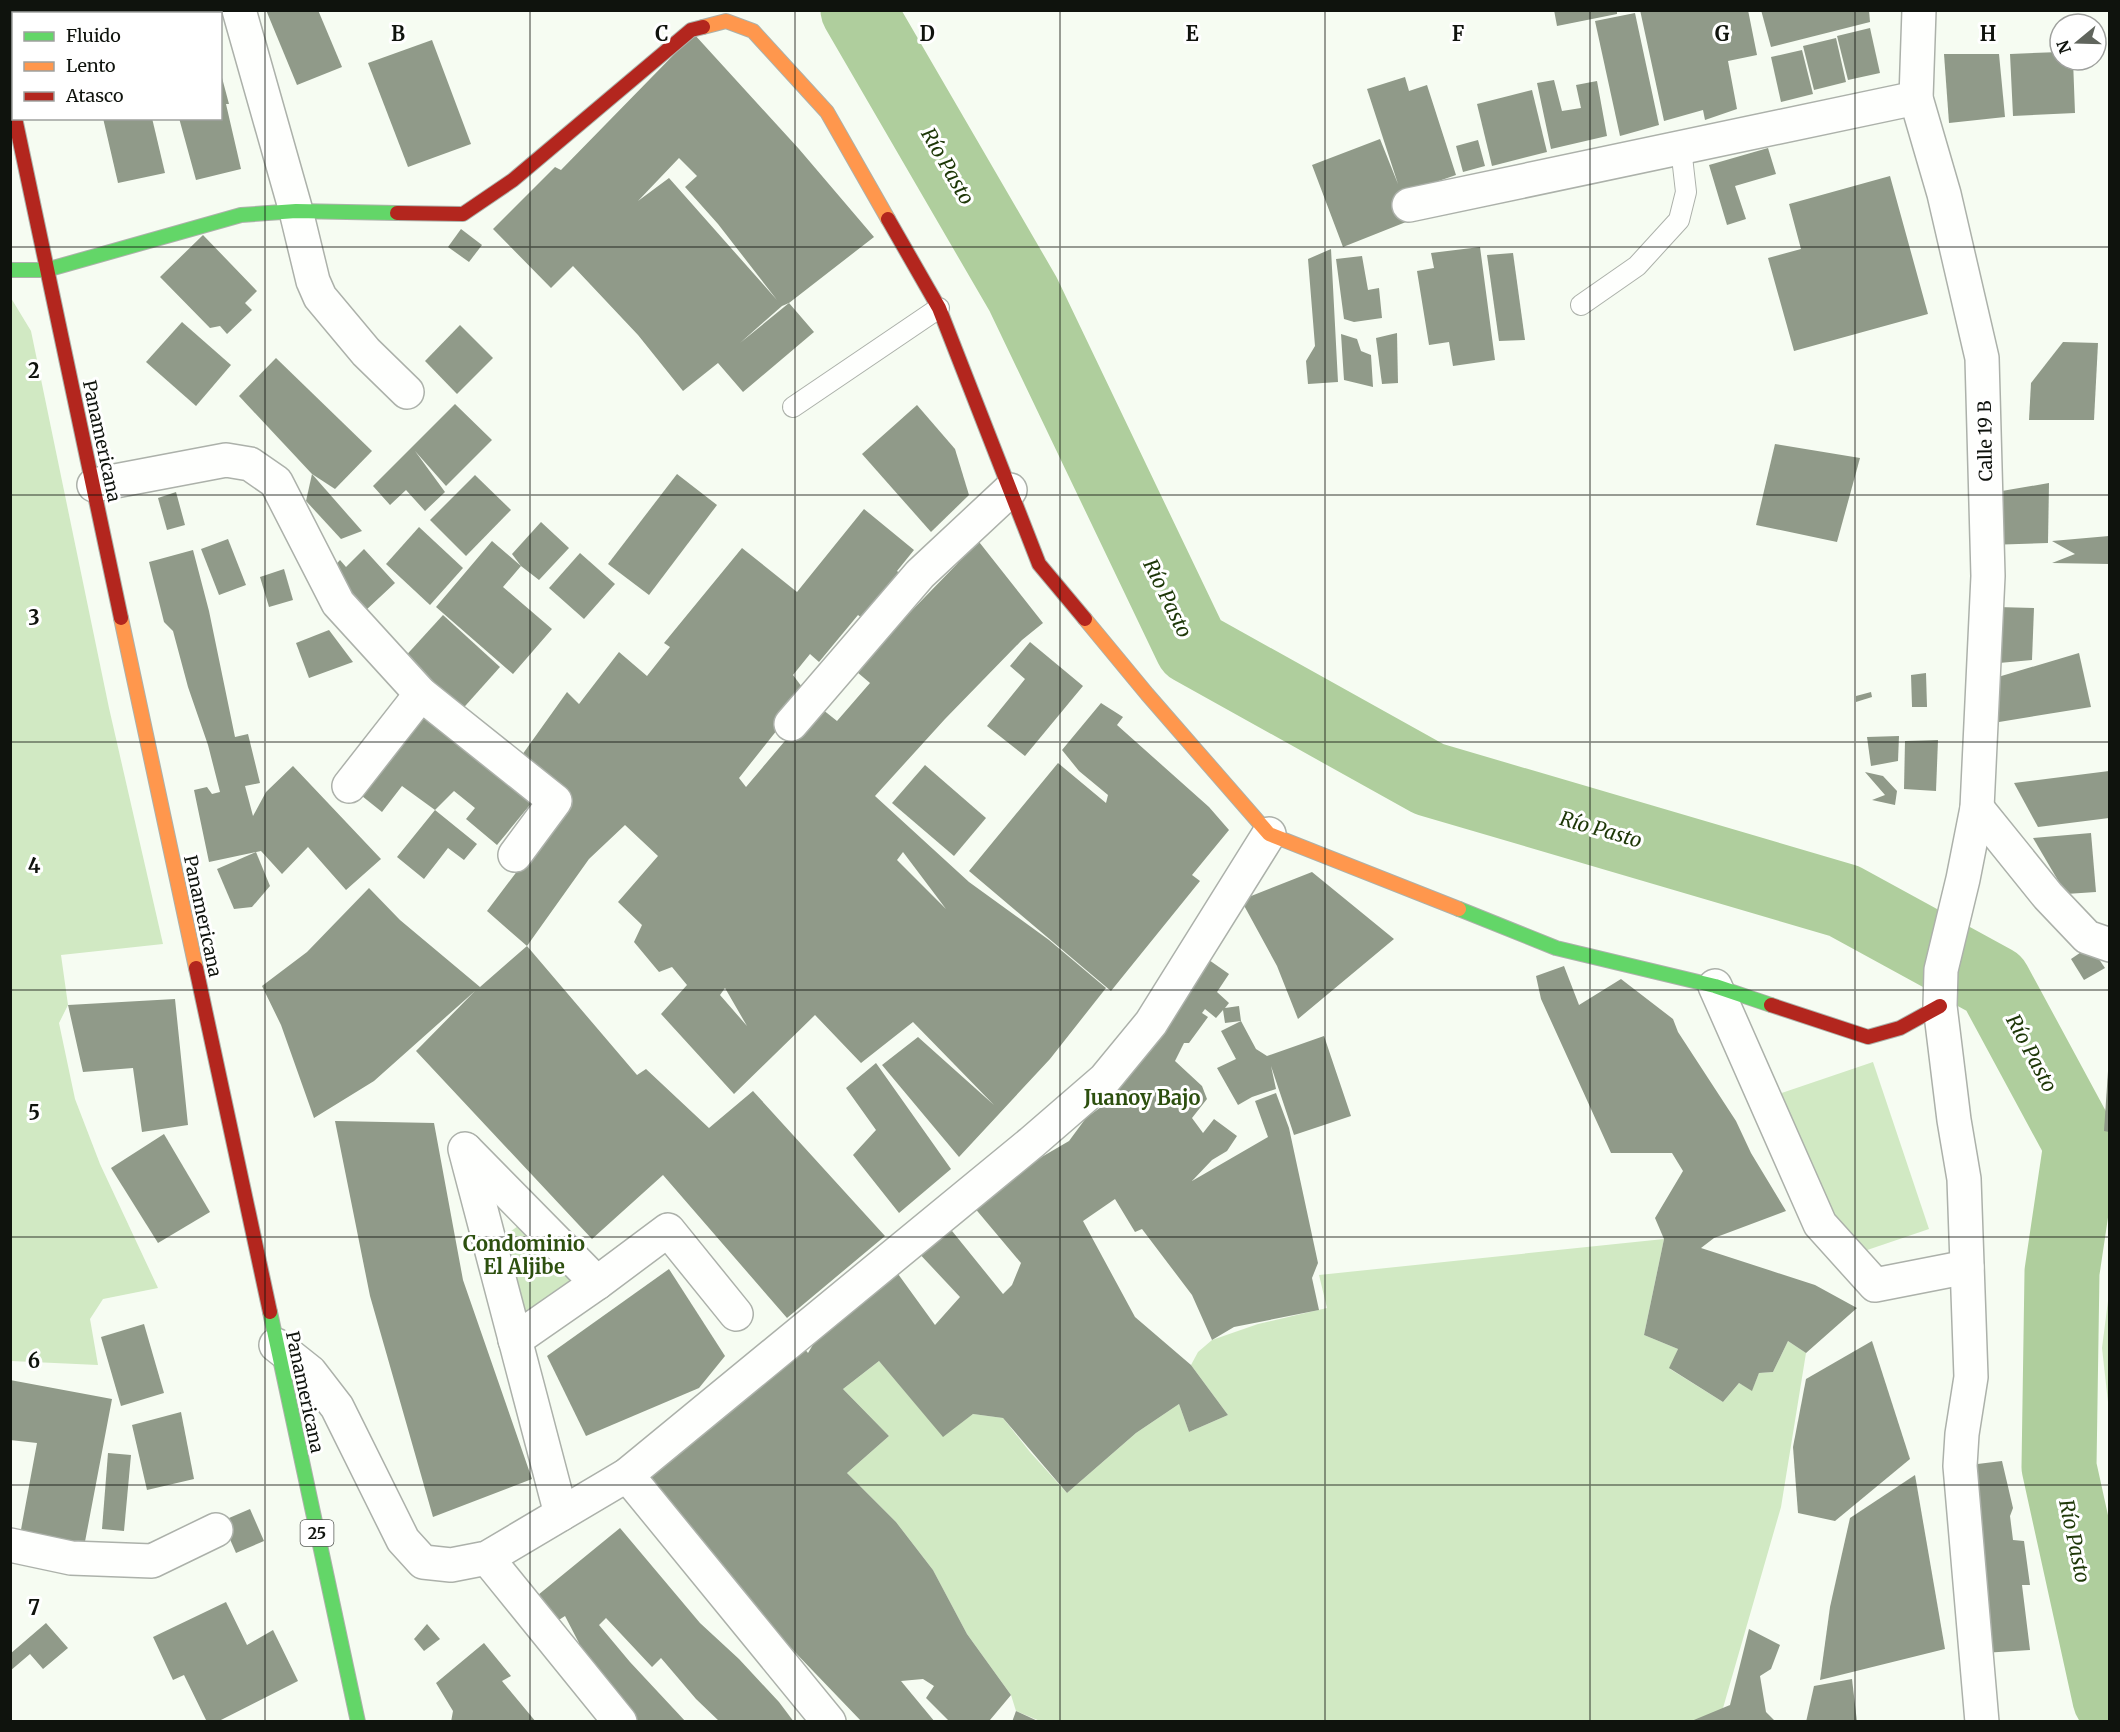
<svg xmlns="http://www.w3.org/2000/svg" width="2120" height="1732" font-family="Merriweather,serif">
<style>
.green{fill:#d1e9c3}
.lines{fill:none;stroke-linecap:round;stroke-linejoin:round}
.river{stroke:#afce9d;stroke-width:75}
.building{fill:#909a89;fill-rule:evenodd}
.lane-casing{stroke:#acb1aa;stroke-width:22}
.street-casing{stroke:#acb1aa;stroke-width:36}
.fast-casing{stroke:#acb1aa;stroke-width:16}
.slow-casing{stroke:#acb1aa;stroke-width:16}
.jam-casing{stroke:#acb1aa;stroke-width:16}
.lane{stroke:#fefffd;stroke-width:20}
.street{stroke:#fefffd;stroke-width:33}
.fast{stroke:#63d668;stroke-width:14}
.slow{stroke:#ff974d;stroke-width:14}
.jam{stroke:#b3261e;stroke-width:14}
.grid{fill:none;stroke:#0f130d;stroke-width:1.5;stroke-opacity:0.55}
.labels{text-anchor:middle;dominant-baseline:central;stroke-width:6;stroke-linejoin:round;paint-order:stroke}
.shield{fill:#fff;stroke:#575a56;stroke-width:1.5}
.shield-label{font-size:16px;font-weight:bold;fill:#0f130d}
.street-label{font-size:18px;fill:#0f130d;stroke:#fff}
.water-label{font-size:20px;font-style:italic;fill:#1d3707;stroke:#fff}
.neighbourhood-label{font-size:20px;font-weight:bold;fill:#2d500f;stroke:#fff}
.grid-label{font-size:20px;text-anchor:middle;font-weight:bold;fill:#0f130d;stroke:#fff;stroke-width:6;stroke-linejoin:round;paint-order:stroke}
</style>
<rect width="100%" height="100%" fill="#f6fcf2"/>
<g class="green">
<polygon points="11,298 31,331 109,708 163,944 61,955 68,1005 59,1023 75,1099 100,1164 158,1288 103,1299 90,1319 98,1365 11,1361"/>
<polygon points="1873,1062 1929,1229 1832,1262 1776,1095"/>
<polygon points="525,1221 583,1281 524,1324 507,1234"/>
<polygon points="1664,1239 1644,1335 1678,1349 1670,1369 1723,1402 1739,1383 1752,1390 1759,1373 1773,1372 1788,1341 1806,1353 1781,1507 1719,1722 1040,1721 1016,1711 1011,1695 967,1634 933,1570 896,1522 847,1473 889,1436 843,1389 879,1361 943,1436 973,1414 1003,1418 1030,1452 1067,1493 1136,1433 1179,1404 1189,1432 1228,1415 1191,1365 1198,1352 1212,1340 1258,1324 1327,1308 1319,1275"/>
<polygon points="2109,1293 2109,1411 2102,1348"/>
</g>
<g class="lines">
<polyline class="river" points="858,10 1023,294 1192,647 1429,779 1844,901 1994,983 2081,1144 2062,1272 2059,1467 2110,1699"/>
</g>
<g class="building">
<polygon points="77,10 127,10 127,14 78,14"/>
<polygon points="142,10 204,10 205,14 143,14"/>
<polygon points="266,10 318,10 342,67 297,85"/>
<polygon points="1554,10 1617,10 1617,14 1557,26"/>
<polygon points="1640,10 1748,10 1757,55 1728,61 1737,109 1705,120 1703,110 1664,121"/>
<polygon points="1761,10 1869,10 1870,22 1771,47"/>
<polygon points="1635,13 1659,125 1620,136 1595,21"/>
<polygon points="1870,28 1880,73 1848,80 1837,36"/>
<path d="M694 34 799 149 874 237 789 303 782 306 740 343 789 303 814 332 743 392 718 363 683 391 638 335 573 266 551 288 493 229 555 167 561 170ZM679 158 697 176 685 187 718 224 777 300 669 178 638 201Z"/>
<polygon points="1836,38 1846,82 1814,90 1803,46"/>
<polygon points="432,40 471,144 408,167 368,63"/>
<polygon points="1802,50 1813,94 1781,102 1771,57"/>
<polygon points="2060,52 2060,60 2073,60 2075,113 2013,116 2010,54"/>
<polygon points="1944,54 1999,54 2005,117 1949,123"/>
<polygon points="221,74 229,104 226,104 241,169 196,180 179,118 220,118"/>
<polygon points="1405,77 1409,91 1427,85 1456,175 1401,194 1411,220 1343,247 1312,165 1380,139 1398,184 1367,89"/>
<polygon points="1554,80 1562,111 1581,108 1576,85 1597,81 1607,136 1551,149 1537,83"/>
<polygon points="1532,90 1547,152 1492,166 1477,104"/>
<polygon points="103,118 152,118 165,173 118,183"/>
<polygon points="1478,140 1485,166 1463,172 1456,146"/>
<polygon points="1768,148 1776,174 1735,186 1746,219 1727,225 1709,165"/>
<polygon points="1890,176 1928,314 1794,351 1768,258 1801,249 1789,204"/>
<polygon points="461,229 482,245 469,262 448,247"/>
<polygon points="203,235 257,291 245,303 252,310 227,334 220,326 210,328 160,277"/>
<polygon points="1480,247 1495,360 1453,366 1449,342 1429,345 1417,271 1434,268 1431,253"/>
<polygon points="1331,249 1338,382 1308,384 1306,361 1315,346 1308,259"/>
<polygon points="1513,253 1525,340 1499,341 1487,255"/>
<polygon points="1362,256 1368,290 1379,288 1382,318 1354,322 1344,319 1336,259"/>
<polygon points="182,322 231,365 196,406 146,362"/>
<polygon points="460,325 493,358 457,394 425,361"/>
<polygon points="1397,333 1398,383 1382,384 1376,338"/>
<polygon points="1341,334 1357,339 1361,351 1371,355 1373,387 1344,380"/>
<polygon points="2063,342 2098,343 2094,420 2029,420 2031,383"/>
<polygon points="276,358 372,451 335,489 312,474 239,396"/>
<polygon points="455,404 492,440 446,486 415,451 445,492 425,511 406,490 390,505 373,486"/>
<polygon points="917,405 955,449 969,495 931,532 862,454"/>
<polygon points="1775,444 1860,458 1837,542 1756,525"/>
<polygon points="312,474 362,531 341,539 306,501"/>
<polygon points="677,474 717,505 649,595 608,564"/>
<polygon points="475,475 511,510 466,556 430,520"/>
<polygon points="2049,483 2048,543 1988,545 1990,493"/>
<polygon points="176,492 185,525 167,530 158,498"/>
<path d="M864 509 914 550 897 571 905 578 868 623 858 615 819 662 810 654 793 675 802 687 785 720 739 778 746 787 795 729 822 709 837 721 870 683 857 672 891 632 957 564 972 533 1043 623 1022 640 945 719 875 796 969 882 1049 940 1106 988 1050 1059 959 1157 882 1065 918 1037 994 1105 913 1022 861 1063 815 1015 734 1094 661 1014 687 985 672 967 659 972 634 942 642 925 618 902 658 856 625 825 589 859 527 946 487 911 549 829 517 762 567 692 579 704 619 652 647 676 670 647 664 643 742 548 797 592ZM903 852 946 909 897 860ZM725 988 747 1026 720 995Z"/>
<polygon points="541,522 569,548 539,580 521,566 503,587 552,629 513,674 436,607 492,541 521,566 512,554"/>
<polygon points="419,527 463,568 430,605 386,564"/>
<polygon points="2109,536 2109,564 2052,563 2075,554 2052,541"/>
<polygon points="228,539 246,585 219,595 201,549"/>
<polygon points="364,549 395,583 365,611 329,572 340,560 346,567"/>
<polygon points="193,550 209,611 235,737 248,734 260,783 245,786 253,816 266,792 293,766 381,859 346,890 308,847 282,874 261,851 209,862 194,790 207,787 212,794 220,792 208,745 188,687 173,631 164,622 149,562"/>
<polygon points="580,553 615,584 584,619 549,588"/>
<polygon points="284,569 293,600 269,607 260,577"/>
<polygon points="1997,607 2034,608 2032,660 1999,663"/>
<polygon points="443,615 500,667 458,714 401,661"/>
<polygon points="329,630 353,662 309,678 296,643"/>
<polygon points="1030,642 1083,686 1025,756 987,726 1025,679 1010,666"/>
<polygon points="2079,653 2091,707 1999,722 1998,677"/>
<polygon points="1926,673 1927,707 1912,707 1911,675"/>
<polygon points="1871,692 1872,697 1856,702 1856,696"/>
<polygon points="1101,703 1123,717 1117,725 1209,807 1229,830 1192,875 1200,881 1111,991 969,871 1058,763 1106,803 1108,795 1079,771 1062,750"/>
<polygon points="420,710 534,800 497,845 466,819 475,808 454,791 435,810 402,786 382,812 357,792"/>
<polygon points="1899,736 1898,761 1871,766 1867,737"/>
<polygon points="1938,740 1936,791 1904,789 1905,741"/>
<polygon points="925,765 986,818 954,856 892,803"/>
<polygon points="2109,771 2109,818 2038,827 2014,783"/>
<polygon points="1865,772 1883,776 1897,791 1895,805 1872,800 1885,795"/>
<polygon points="435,810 477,844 464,860 448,848 424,879 397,857"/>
<polygon points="2091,833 2096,892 2066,894 2033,838"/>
<polygon points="256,852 270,886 252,907 234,909 217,869"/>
<polygon points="1312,872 1394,939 1298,1019 1277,966 1241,900"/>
<polygon points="369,888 400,920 480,987 527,946 637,1075 646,1069 709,1128 753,1091 885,1236 787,1318 663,1175 592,1239 416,1051 475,991 374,1081 314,1118 281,1025 262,986 307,952"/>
<polygon points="2090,946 2105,968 2084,980 2071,959"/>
<polygon points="1209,960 1229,974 1217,992 1229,1003 1225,1008 1239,1006 1241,1021 1225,1023 1223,1010 1216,1018 1205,1009 1202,1013 1208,1017 1189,1043 1184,1043 1175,1061 1202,1086 1207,1099 1192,1118 1203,1133 1214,1119 1237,1136 1227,1151 1212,1160 1192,1181 1268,1137 1255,1101 1276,1093 1289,1128 1318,1263 1312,1278 1319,1310 1234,1327 1212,1340 1192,1295 1142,1229 1135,1232 1115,1199 1083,1221 1135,1317 1191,1365 1228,1415 1189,1432 1179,1404 1136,1433 1067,1493 1003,1418 973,1414 943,1437 879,1361 843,1389 889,1436 847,1473 896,1522 933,1570 967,1634 1011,1695 990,1720 992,1722 950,1722 926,1698 934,1686 923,1679 901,1681 935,1722 862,1722 790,1647 741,1602 644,1477 800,1343 808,1353 835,1308 893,1267 935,1325 960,1297 915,1249 948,1226 1003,1294 1012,1285 1021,1263 968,1200 1069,1141 1086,1118 1112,1099"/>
<polygon points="1564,966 1579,1005 1621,979 1673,1019 1678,1032 1736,1121 1751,1153 1786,1211 1714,1238 1701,1248 1815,1285 1857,1308 1806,1353 1788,1341 1773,1372 1759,1373 1752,1391 1739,1383 1723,1402 1669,1368 1678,1349 1644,1335 1664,1239 1655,1218 1683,1171 1672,1153 1611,1153 1541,999 1536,976"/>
<polygon points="175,999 188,1125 142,1132 133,1068 83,1072 68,1005"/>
<polygon points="1241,1021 1256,1049 1267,1056 1324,1036 1351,1116 1294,1135 1271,1066 1276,1089 1252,1097 1238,1105 1217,1068 1236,1059 1221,1031"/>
<polygon points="876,1063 951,1169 899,1213 853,1155 876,1130 846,1088"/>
<polygon points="2108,1071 2109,1071 2109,1132 2104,1131"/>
<polygon points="335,1121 434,1123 463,1280 532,1479 433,1517 370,1296"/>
<polygon points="164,1134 210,1212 158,1243 111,1168"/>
<polygon points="669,1269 725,1356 699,1388 586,1436 547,1356"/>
<polygon points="144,1324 164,1393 121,1406 101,1337"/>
<polygon points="1872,1341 1910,1459 1835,1521 1798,1513 1793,1447 1806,1379"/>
<polygon points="10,1380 112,1399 84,1547 20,1535 37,1443 10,1440"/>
<polygon points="181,1412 194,1479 147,1490 132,1425"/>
<polygon points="108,1453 131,1455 124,1531 102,1529"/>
<polygon points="2002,1461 2013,1508 2010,1516 2013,1540 2024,1541 2030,1585 2022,1585 2030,1650 1983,1653 1961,1466"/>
<polygon points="1915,1475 1945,1649 1820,1680 1830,1607 1850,1518"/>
<polygon points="250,1509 264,1541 236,1553 222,1521"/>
<polygon points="620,1528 700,1623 739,1659 779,1702 794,1722 720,1722 696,1699 661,1658 652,1667 606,1618 599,1625 630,1662 686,1722 633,1722 574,1648 579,1643 565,1616 554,1623 538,1595"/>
<polygon points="226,1602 247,1645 273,1630 298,1681 217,1722 207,1722 184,1675 173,1680 153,1637"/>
<polygon points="46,1623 68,1648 43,1669 30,1654 10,1671 10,1654"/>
<polygon points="427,1624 440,1639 424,1651 414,1639"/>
<polygon points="1749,1629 1780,1645 1771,1669 1760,1676 1766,1712 1776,1722 1689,1722 1730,1705"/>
<polygon points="484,1643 511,1676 502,1681 536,1722 451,1722 453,1711 436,1683"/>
<polygon points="1852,1679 1857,1722 1806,1722 1814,1686"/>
<polygon points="1016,1711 1040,1722 1012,1722"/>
</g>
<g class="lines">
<g class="lane-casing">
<g id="lane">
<polyline points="1581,305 1637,266 1679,220 1686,192 1681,148"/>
<polyline points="793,407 939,308"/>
</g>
</g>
<g class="street-casing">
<g id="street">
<polyline points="239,10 296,211 313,281 320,297 366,352 407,392"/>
<polyline points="1919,10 1916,98 1944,194 1982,358 1988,576 1977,808 1963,879 1941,970 1940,1006 1954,1120 1964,1179 1971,1377 1962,1434 1960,1466 1982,1722"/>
<polyline points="1409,205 1916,98"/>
<polyline points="94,485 226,460 250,464 276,482 338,603 421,694 555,801 515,855"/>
<polyline points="791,724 920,574 1010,490"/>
<polyline points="349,786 421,694"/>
<polyline points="1977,808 2048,896 2087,937 2110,945"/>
<polyline points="1715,986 1820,1224 1875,1285 1967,1267"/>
<polyline points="465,1149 561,1514"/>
<polyline points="466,1150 597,1283"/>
<polyline points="515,1340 597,1283 668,1230 736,1314"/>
<polyline points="276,1345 310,1372 337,1407 403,1540 423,1562 451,1565 487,1558 627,1475 1031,1143 1105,1079 1151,1023 1269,834"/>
<polyline points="627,1475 829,1722"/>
<polyline points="10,1545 71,1558 152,1561 216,1530"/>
<polyline points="487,1558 620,1722"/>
</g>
</g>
<g class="fast-casing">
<g id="fast">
<polyline points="10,270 46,270 241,215 296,211 397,213"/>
<polyline points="1459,909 1556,948 1715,986 1771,1005"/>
<polyline points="270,1312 358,1722"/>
</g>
</g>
<g class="slow-casing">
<g id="slow">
<polyline points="703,27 726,21 753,31 827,112 888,219"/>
<polyline points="121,618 196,968"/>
<polyline points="1085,619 1147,694 1269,834 1459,909"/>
</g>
</g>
<g class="jam-casing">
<g id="jam">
<polyline points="15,118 121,618"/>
<polyline points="397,213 463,214 513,180 691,30 703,27"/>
<polyline points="888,219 939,308 1039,564 1085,619"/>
<polyline points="196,968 270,1312"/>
<polyline points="1771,1005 1868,1037 1900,1028 1940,1006"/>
</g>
</g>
<use href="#lane" class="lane"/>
<use href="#street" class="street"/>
<use href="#fast" class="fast"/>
<use href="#slow" class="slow"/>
<use href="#jam" class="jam"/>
</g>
<path class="grid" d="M265 10V1722M530 10V1722M795 10V1722M1060 10V1722M1325 10V1722M1590 10V1722M1855 10V1722M10 247H2110M10 495H2110M10 742H2110M10 990H2110M10 1237H2110M10 1485H2110"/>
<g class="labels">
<rect class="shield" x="300.5" y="1520" width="33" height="26" rx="4.5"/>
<g class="shield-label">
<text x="317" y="1533">25</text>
</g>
<g class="street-label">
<text transform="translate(102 441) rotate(78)">Panamericana</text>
<text transform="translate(1985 441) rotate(-91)">Calle 19 B</text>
<text transform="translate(203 916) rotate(78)">Panamericana</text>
<text transform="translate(305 1392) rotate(78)">Panamericana</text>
</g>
<g class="water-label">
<text transform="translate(948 166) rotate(60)">Río Pasto</text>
<text transform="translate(1168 598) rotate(64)">Río Pasto</text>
<text transform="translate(1601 829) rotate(16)">Río Pasto</text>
<text transform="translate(2032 1053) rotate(62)">Río Pasto</text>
<text transform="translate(2075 1541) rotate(78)">Río Pasto</text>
</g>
<g class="neighbourhood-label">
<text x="1142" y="1097">Juanoy Bajo</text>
<text x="524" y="1243">Condominio<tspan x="524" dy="23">El Aljibe</tspan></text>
</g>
</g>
<g class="grid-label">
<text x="398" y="41">B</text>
<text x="662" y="41">C</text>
<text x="927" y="41">D</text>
<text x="1192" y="41">E</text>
<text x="1458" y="41">F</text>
<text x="1722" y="41">G</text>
<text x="1988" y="41">H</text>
<text x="34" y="378">2</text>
<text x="34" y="625">3</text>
<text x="34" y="873">4</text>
<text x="34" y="1120">5</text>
<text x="34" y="1368">6</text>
<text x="34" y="1615">7</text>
</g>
<rect width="2120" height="1732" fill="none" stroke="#0f130d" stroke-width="24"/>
<rect x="12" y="12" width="210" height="108" fill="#ffffff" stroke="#9fa19e" stroke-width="1.5"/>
<rect x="24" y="32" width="30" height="9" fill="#63d668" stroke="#9fa19e" stroke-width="1.5"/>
<text x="66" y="42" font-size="18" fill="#0f130d">Fluido</text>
<rect x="24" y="62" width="30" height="9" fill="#ff974d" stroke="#9fa19e" stroke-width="1.5"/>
<text x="66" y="72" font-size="18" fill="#0f130d">Lento</text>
<rect x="24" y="92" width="30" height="9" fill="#b3261e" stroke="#9fa19e" stroke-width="1.5"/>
<text x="66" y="102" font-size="18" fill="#0f130d">Atasco</text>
<g transform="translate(2078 42) rotate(251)"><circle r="28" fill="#ffffff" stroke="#9fa19e" stroke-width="1.5"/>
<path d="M0-4.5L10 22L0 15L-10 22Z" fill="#60655d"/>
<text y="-9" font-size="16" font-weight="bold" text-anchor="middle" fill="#0f130d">N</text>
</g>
</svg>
